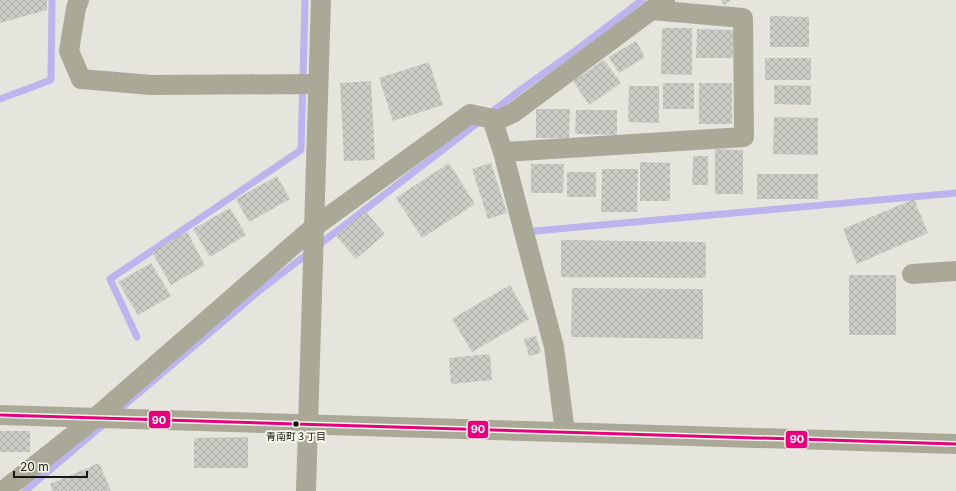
<svg xmlns="http://www.w3.org/2000/svg" width="956" height="491" font-family="Inter,'Noto Sans JP',sans-serif">
<style>
.lines{fill:none;stroke-linecap:round;stroke-linejoin:round}
.stream{stroke:#bdb4ed;stroke-width:7}
.building{fill:url(#building-cross-hatch)}
.street{stroke:#aaa998;stroke-width:20}
.bus-1-casing{stroke:#f5f5e8;stroke-width:6}
.bus-1{stroke:#e5007d;stroke-width:3}
.bus-dot{fill:#171713;stroke:#f5f5e8;stroke-width:1.5}
.labels{text-anchor:middle;dominant-baseline:central;stroke-width:4;stroke-linejoin:round;paint-order:stroke}
.bus-label{font-size:10px;fill:#171713;stroke:#f5f5e8}
.line-badge{stroke:#f5f5e8;stroke-width:1.5}
.badge-label{font-size:11px;text-anchor:middle;font-weight:bold;fill:#fff}
</style>
<defs>
<pattern id="building-cross-hatch" width="8" height="8" patternUnits="userSpaceOnUse"><rect width="8" height="8" fill="#ccccc6"/><path d="M0 0l8 8M0 8l8-8" fill="none" stroke="#aeaea9"/></pattern>
</defs>
<rect width="100%" height="100%" fill="#e5e5de"/>
<g class="lines">
<g class="stream">
<polyline points="0,99 51,80 52,0"/>
<polyline points="535,231 956,193"/>
<polyline points="137,337 110,279 301,150 305,0"/>
<polyline points="114,414 259,291 523,88 579,48 642,0"/>
<polyline points="25,491 104,424"/>
</g>
</g>
<g class="building">
<polygon points="0,0 47,0 47,10 0,23"/>
<polygon points="721,0 731,0 724,5"/>
<polygon points="770,16 809,17 809,47 770,47"/>
<polygon points="662,28 692,28 692,75 661,74"/>
<polygon points="697,29 733,30 733,58 696,58"/>
<polygon points="636,41 645,57 619,73 609,57"/>
<rect x="765" y="58" width="46" height="22"/>
<polygon points="604,60 621,83 589,105 573,81"/>
<polygon points="429,62 443,105 393,121 379,78"/>
<polygon points="371,81 375,160 344,161 340,83"/>
<rect x="663" y="83" width="31" height="26"/>
<rect x="699" y="83" width="33" height="41"/>
<polygon points="774,85 811,86 811,105 774,104"/>
<polygon points="629,86 659,86 659,123 628,122"/>
<polygon points="536,109 570,109 569,138 536,138"/>
<polygon points="576,110 617,110 617,135 575,134"/>
<polygon points="774,117 818,118 818,155 773,154"/>
<polygon points="715,149 743,150 743,194 715,194"/>
<polygon points="693,156 708,156 708,185 692,185"/>
<polygon points="640,162 670,163 670,201 640,201"/>
<polygon points="449,163 475,204 422,238 396,198"/>
<polygon points="491,163 507,213 488,219 472,169"/>
<polygon points="531,164 564,164 563,193 531,193"/>
<polygon points="602,169 638,169 637,212 601,212"/>
<rect x="567" y="172" width="29" height="25"/>
<rect x="757" y="174" width="61" height="25"/>
<polygon points="277,176 290,199 249,222 236,199"/>
<polygon points="914,199 928,233 857,264 843,229"/>
<polygon points="230,208 246,235 210,257 193,229"/>
<polygon points="365,211 385,234 356,259 336,236"/>
<polygon points="187,232 205,265 171,285 152,252"/>
<polygon points="561,240 706,242 706,278 561,277"/>
<polygon points="151,263 171,296 138,315 118,282"/>
<rect x="849" y="275" width="47" height="60"/>
<polygon points="510,285 529,319 472,352 452,319"/>
<polygon points="572,288 703,289 703,339 571,337"/>
<polygon points="536,336 541,353 529,356 524,339"/>
<polygon points="490,354 492,380 451,384 449,358"/>
<rect x="0" y="431" width="30" height="21"/>
<polygon points="248,437 248,468 194,468 194,438"/>
<polygon points="99,463 111,491 52,491 50,484"/>
</g>
<g class="lines">
<g class="street">
<polyline points="79,0 76,8 69,51 81,79 151,85 318,84"/>
<polyline points="492,119 503,152 554,347 565,432"/>
<polyline points="503,152 744,137 743,18 651,10"/>
<polyline points="912,274 956,271"/>
<polyline points="0,415 956,444"/>
<polyline points="3,491 95,418 314,227 470,114 498,120 513,113 665,0"/>
<polyline points="306,491 321,0"/>
</g>
<g class="bus-1-casing">
<polyline id="bus-1" points="0,415 956,444"/>
</g>
<use href="#bus-1" class="bus-1"/>
</g>
<circle class="bus-dot" cx="296" cy="424" r="3.5"/>
<g class="labels">
<g class="bus-label">
<text x="296" y="436">青南町３丁目</text>
</g>
</g>
<g class="line-badge">
<rect x="148" y="410" width="23" height="19" rx="4" fill="#e5007d"/>
<rect x="467" y="420" width="22" height="19" rx="4" fill="#e5007d"/>
<rect x="785" y="430" width="23" height="19" rx="4" fill="#e5007d"/>
</g>
<g class="badge-label">
<text x="159" y="424">90</text>
<text x="478" y="433">90</text>
<text x="797" y="443">90</text>
</g>
<path d="M14 471v6h73v-6" fill="none" stroke="#171713" stroke-width="2"/>
<text x="20" y="471" font-size="12" fill="#171713" stroke="#f5f5e8" stroke-width="3" paint-order="stroke">20 m</text>
</svg>
